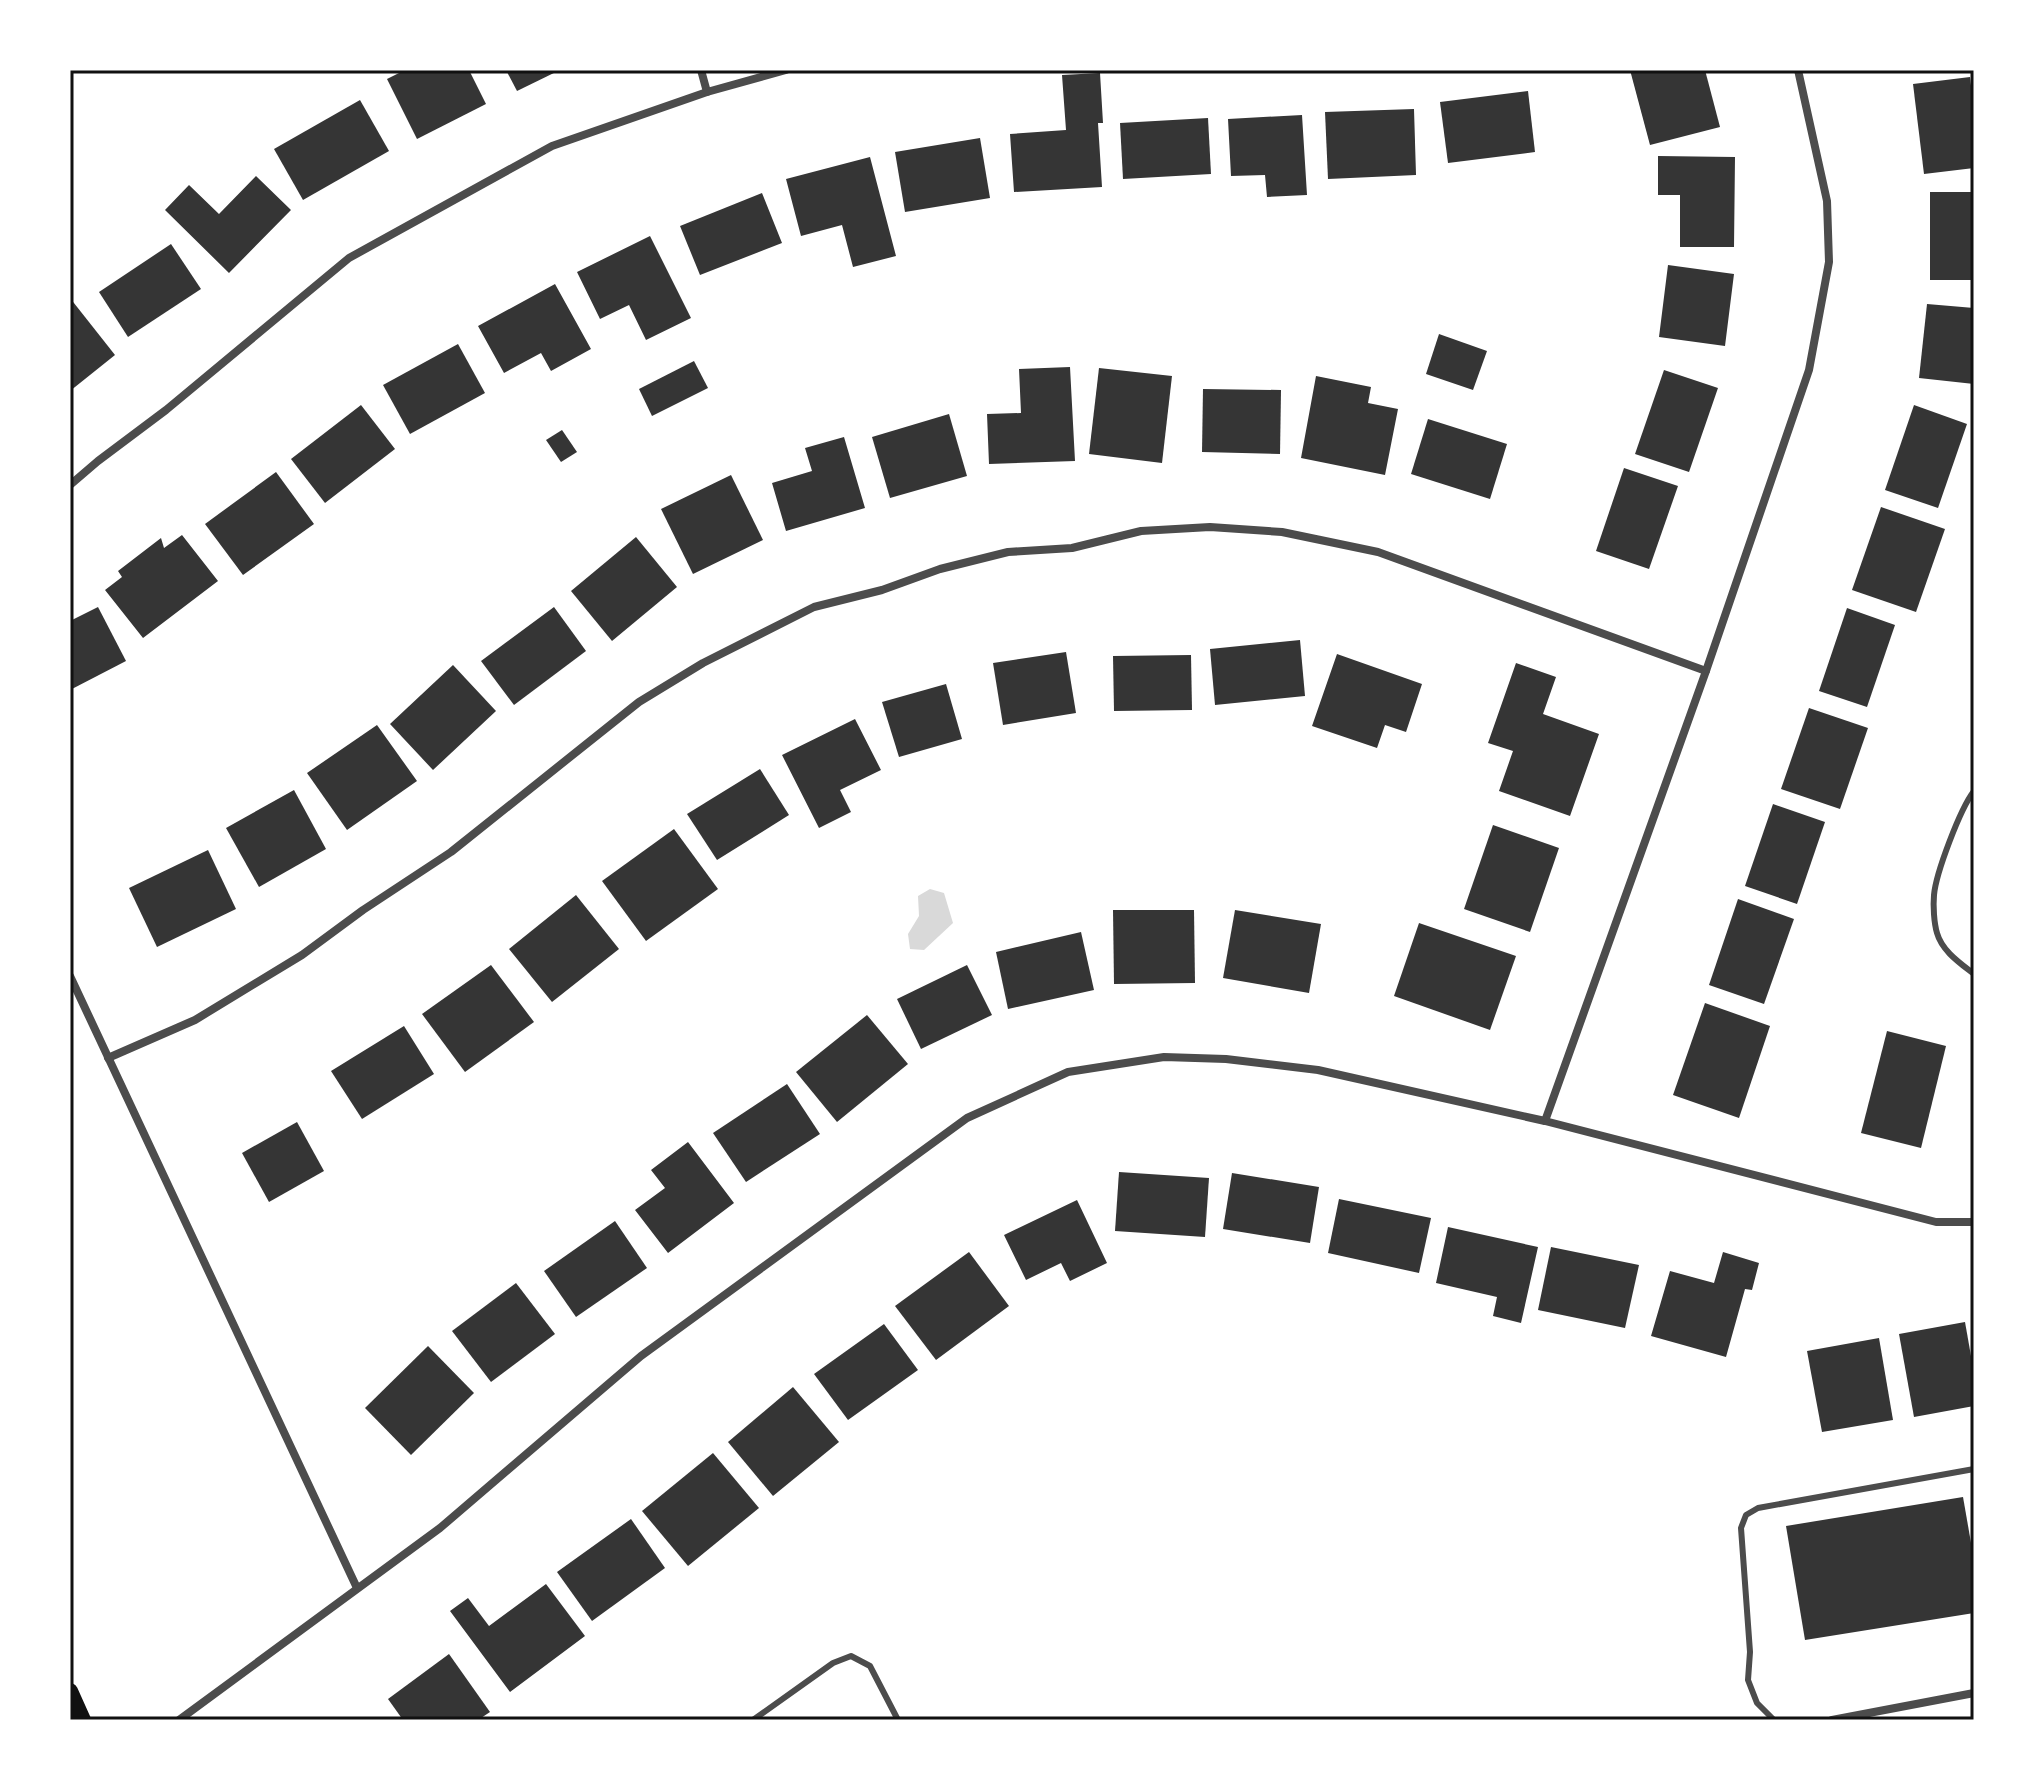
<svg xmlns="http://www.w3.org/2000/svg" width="2044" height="1790" font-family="'Nunito Sans',sans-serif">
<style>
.water{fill:#d9d9d9}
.building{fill:#353535}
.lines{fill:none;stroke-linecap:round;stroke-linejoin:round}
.service{stroke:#4c4c4c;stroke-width:6}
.minor{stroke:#4c4c4c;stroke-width:8}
.secondary{stroke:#111;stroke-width:16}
.neatline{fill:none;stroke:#111;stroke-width:3}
</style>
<rect width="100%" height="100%" fill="#fff"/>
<polygon class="water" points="930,889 944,893 953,923 924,950 910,949 908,934 919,916 918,896"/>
<g class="building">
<polygon points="405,70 469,70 486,104 417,139 387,79"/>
<polygon points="506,70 560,70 517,91"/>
<polygon points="1630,70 1705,70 1720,127 1650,145"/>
<polygon points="1100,73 1103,123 1098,123 1102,187 1014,192 1010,134 1066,130 1062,75"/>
<polygon points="1970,77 1974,111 1974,168 1924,174 1913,84"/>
<polygon points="1528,91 1535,152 1448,163 1440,102"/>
<polygon points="360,100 389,151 303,200 274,149"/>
<polygon points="1414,109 1416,175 1328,179 1325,112"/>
<polygon points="1302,115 1307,195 1267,197 1265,175 1231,176 1228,119"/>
<polygon points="1208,118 1211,174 1123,179 1120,123"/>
<polygon points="980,138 990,198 905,212 895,152"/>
<polygon points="1658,156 1735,157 1734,247 1680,247 1680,195 1658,195"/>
<polygon points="870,157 896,256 853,267 842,225 801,236 786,179"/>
<polygon points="256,176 291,210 229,273 165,210 189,185 219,214"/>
<rect x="1930" y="192" width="44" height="88"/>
<polygon points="762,193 782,243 700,275 680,226"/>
<polygon points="650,236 691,318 646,340 629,305 600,319 577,272"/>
<polygon points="171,244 201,289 128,337 99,292"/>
<polygon points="1668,265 1734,274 1725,346 1659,337"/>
<polygon points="555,284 591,349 551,371 541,353 504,373 478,326"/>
<polygon points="70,298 115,355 70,391"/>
<polygon points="1927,304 1974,308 1974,384 1919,378"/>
<polygon points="1439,334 1487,351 1473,390 1426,374"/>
<polygon points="458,344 485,393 410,434 383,385"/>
<polygon points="694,361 708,388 652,416 639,389"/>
<polygon points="1070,367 1075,461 989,464 987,414 1021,413 1019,369"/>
<polygon points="1099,368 1172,376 1162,463 1089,454"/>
<polygon points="1664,370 1718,388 1689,472 1635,454"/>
<polygon points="1316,376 1371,387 1368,403 1398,409 1385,475 1301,458"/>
<polygon points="1203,389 1281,390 1280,454 1202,452"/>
<polygon points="361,405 395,449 325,503 291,459"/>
<polygon points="1914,405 1967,424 1938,508 1885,490"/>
<polygon points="949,414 967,476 890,498 872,437"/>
<polygon points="1428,419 1507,444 1490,499 1411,474"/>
<polygon points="562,430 577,452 561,462 546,440"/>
<polygon points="844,437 865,508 786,531 772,483 812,471 805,448"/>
<polygon points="1624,468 1678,486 1649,569 1596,551"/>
<polygon points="276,472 314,524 243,575 205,524"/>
<polygon points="731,475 763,540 693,574 661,509"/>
<polygon points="1881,507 1945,529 1916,612 1852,590"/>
<polygon points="182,535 218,581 143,638 105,590 122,577 118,571 161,538 164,548"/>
<polygon points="636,537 677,587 612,641 571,591"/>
<polygon points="98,607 126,661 70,690 70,621"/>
<polygon points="554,607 586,651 514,705 481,661"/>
<polygon points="1847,608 1895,625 1867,707 1819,691"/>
<polygon points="1300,640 1305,696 1215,705 1210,649"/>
<polygon points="1066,652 1076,713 1003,725 993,663"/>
<polygon points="1337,654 1422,684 1406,732 1385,725 1377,748 1312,726"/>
<polygon points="1191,655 1192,710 1114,711 1113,656"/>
<polygon points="1516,663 1556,677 1543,714 1599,734 1570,816 1499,791 1513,751 1488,743"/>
<polygon points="453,665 496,711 433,770 390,724"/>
<polygon points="946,684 962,739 899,757 882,702"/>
<polygon points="1809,708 1868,728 1840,809 1781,789"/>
<polygon points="855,719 881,770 840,790 851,812 819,828 782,755"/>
<polygon points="377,725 417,781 347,830 307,773"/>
<polygon points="760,769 789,815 717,860 687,814"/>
<polygon points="294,790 326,849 259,887 226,828"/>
<polygon points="1773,804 1825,822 1797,904 1745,886"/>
<polygon points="1493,825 1559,848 1530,932 1464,909"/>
<polygon points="674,829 718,889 646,941 602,881"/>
<polygon points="208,850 236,909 157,947 129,888"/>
<polygon points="576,895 619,949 552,1002 509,949"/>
<polygon points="1738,899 1794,919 1764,1004 1709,985"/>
<polygon points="1113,910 1194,910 1195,983 1114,984"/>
<polygon points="1235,910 1321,924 1309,993 1223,978"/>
<polygon points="1419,923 1516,956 1490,1030 1394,996"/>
<polygon points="1081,932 1094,990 1008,1009 996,952"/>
<polygon points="491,965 534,1022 465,1072 422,1014"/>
<polygon points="967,965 992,1015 921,1049 897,999"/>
<polygon points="1705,1003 1770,1026 1739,1118 1673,1095"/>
<polygon points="867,1015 908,1064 837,1122 796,1072"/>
<polygon points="404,1026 434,1074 362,1119 331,1071"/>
<polygon points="1887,1031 1946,1046 1921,1148 1861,1133"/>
<polygon points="787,1084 820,1134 746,1182 713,1133"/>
<polygon points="297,1122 324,1171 269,1202 242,1153"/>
<polygon points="688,1142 734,1203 668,1253 635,1210 665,1188 651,1170"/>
<polygon points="1119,1172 1209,1178 1205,1237 1115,1231"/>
<polygon points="1232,1173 1319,1187 1310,1243 1223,1229"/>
<polygon points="1339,1199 1431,1218 1419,1273 1328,1253"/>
<polygon points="1077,1200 1107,1263 1070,1281 1061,1263 1026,1280 1004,1235"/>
<polygon points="615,1221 647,1268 576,1317 544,1271"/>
<polygon points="1448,1227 1538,1247 1521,1323 1493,1316 1497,1297 1436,1283"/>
<polygon points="1551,1247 1639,1265 1625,1328 1538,1310"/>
<polygon points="969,1252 1009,1306 936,1360 895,1306"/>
<polygon points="1723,1252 1759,1263 1752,1290 1745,1289 1726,1357 1651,1336 1670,1271 1714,1283"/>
<polygon points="516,1283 555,1334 491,1382 452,1331"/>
<polygon points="1965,1322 1974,1373 1974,1406 1914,1417 1899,1334"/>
<polygon points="884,1324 918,1370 848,1420 814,1374"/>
<polygon points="1879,1338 1893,1420 1822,1432 1807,1351"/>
<polygon points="428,1346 474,1393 411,1455 365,1408"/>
<polygon points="793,1387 839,1442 773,1496 728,1442"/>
<polygon points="713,1453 759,1508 688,1566 642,1511"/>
<polygon points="1963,1497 1974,1560 1974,1613 1805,1640 1786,1526"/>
<polygon points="631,1519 665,1568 592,1621 557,1572"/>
<polygon points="546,1584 585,1636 510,1692 450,1611 468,1598 489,1626"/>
<polygon points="449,1654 490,1712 478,1720 403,1720 388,1699"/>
</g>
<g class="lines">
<g class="service">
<path d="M1974 791C1960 809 1936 873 1934 895 1933 906 1934 923 1937 933 1942 951 1960 963 1974 974"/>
<polyline points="753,1720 833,1663 851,1656 870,1666 898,1720"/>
<polyline points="1774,1720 1757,1703 1748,1680 1750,1652 1741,1528 1746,1515 1758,1508 1974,1469"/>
</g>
<g class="minor">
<polyline points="701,70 707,92"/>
<polyline points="70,485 98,461 166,410 349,258 552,146 707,92 786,70"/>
<polyline points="70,976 357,1588"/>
<polyline points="108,1058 195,1020 302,955 363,910 451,852 639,702 703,663 814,607 882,590 940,569 1008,552 1072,548 1141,531 1210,527 1282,532 1378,552 1706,671"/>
<polyline points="1545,1121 1706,671 1809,370 1829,262 1827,201 1798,70"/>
<polyline points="179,1720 440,1528 641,1356 967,1118 1068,1072 1164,1057 1226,1059 1318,1070 1545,1121 1936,1222 1974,1222"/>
<polyline points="1832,1720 1974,1693"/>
</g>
<polyline class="secondary" points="70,1691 83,1720"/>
</g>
<rect width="2044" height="1790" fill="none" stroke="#ffffff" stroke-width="144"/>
<rect x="72" y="72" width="1900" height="1646" class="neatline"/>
</svg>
